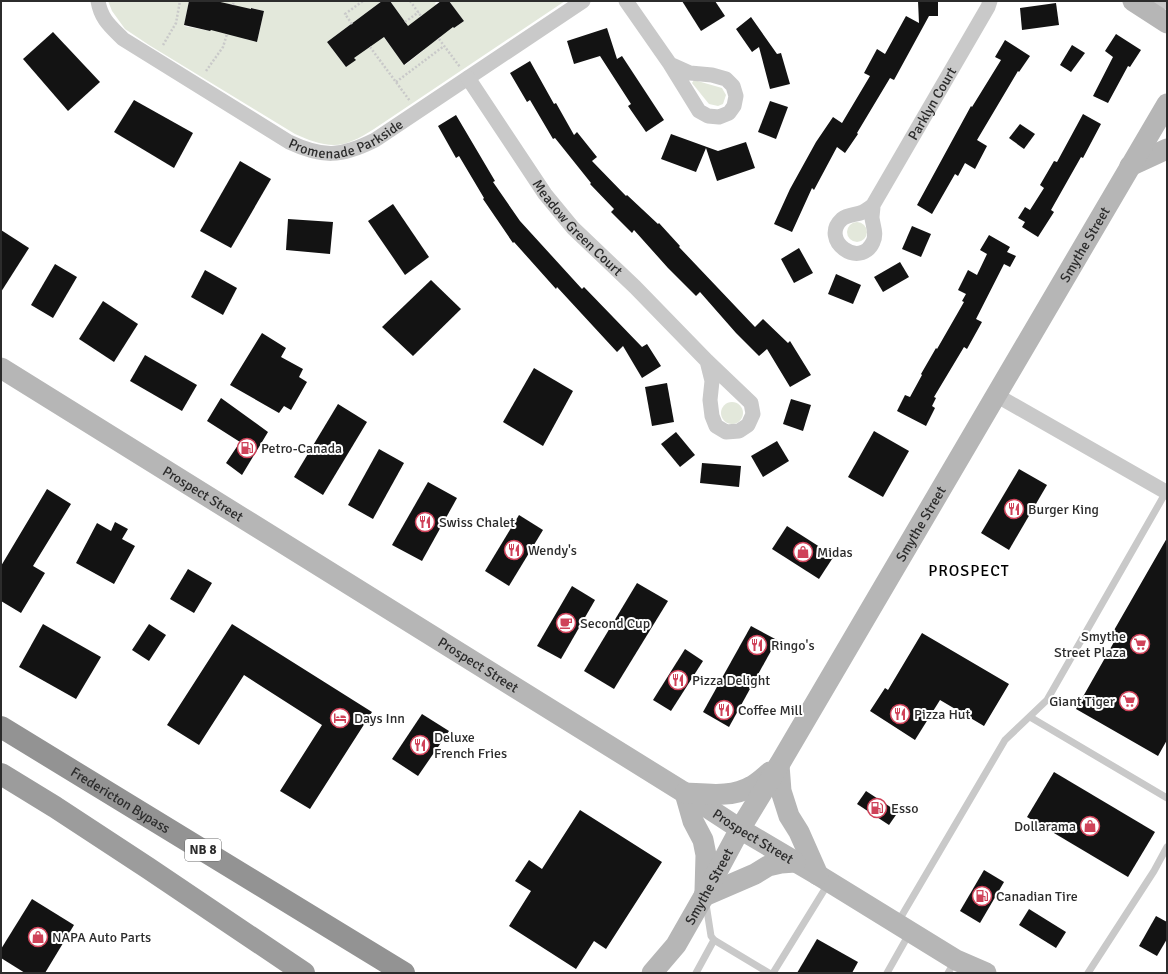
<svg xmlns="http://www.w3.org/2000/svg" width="1168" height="974" font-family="Signika,sans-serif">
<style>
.green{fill:#e3e8db}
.building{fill:#131313}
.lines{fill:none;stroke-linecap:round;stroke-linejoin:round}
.path{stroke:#c9c9c9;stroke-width:2.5;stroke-dasharray:2 2;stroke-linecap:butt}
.service{stroke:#c9c9c9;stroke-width:7}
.minor{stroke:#c9c9c9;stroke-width:15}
.secondary{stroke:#b6b6b6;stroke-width:21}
.trunk{stroke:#9c9c9c;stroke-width:22}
.motorway{stroke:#939393;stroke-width:22}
.labels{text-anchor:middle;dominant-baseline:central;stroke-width:4;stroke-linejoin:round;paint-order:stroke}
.shield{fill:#fff;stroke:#6b6b6b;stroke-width:1}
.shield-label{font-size:13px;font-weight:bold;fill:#2c2c2c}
.street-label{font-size:14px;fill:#2c2c2c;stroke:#fff}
.poi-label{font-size:14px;fill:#2c2c2c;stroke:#fff;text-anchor:start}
.quarter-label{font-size:16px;letter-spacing:1px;fill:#000;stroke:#fff}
</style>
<rect width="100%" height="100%" fill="#fff"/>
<g class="green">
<path d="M108 1H189L184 26 210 31 211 27 246 35 245 39 257 42 264 11 251 8 250 12 230 4H216L217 1H382L327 42 346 67 355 60 353 56 382 35 405 65 424 50 422 47 434 38 436 40 441 37 439 35 452 25 454 28 464 21 449 1H565L374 129C367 133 360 138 352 141 333 150 313 142 295 134L149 45 125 29 112 11Z"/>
<polygon points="390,1 438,1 435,3 437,7 419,17 420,19 409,28"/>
<polygon points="694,80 722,88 726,95 723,104 718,106 709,104 692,83"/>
<circle cx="857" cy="232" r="10"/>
<circle cx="732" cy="413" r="11"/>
</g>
<g class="building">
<polygon points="189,1 216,1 251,9 251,8 264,11 257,42 211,30 210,31 184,25"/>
<polygon points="382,1 390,1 408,26 441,1 449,1 464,21 454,28 453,27 404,65 384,37 354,58 356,60 346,67 327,42"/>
<polygon points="682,1 715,1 725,16 701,31"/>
<polygon points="918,1 938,1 938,16 929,16 894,80 890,78 857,133 858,134 845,153 837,147 814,190 812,188 792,232 774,224 790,189 816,142 833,117 842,123 870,76 864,73 877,49 885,54 906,16 919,23"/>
<polygon points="1056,3 1059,25 1022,30 1020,8"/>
<polygon points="751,17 777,54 781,53 790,84 770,89 759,47 752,52 736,29"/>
<polygon points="607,28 617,59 622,56 664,120 646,132 628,106 631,104 600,56 574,64 567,41"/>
<polygon points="53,32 100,82 68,111 23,59"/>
<polygon points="1116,34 1141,50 1130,67 1128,66 1108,103 1093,96 1113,57 1105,51"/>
<polygon points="1005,40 1030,56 1019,72 1018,71 977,140 987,146 975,169 965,163 958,176 955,174 932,214 917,205 971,106 972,107 1001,60 995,57"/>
<polygon points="1072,45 1085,53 1071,72 1060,65"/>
<polygon points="530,61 554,104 556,103 574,135 577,132 597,157 592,161 626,196 627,195 658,224 659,223 680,246 679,247 755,327 763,319 788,343 790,341 811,375 790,387 767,349 759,356 736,333 700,292 696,296 668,268 634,230 632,233 611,212 614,209 590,184 591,183 555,138 553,139 530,100 527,102 510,73"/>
<polygon points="134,100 193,133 174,168 114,132"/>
<polygon points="770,101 788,107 776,139 758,132"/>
<polygon points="1083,114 1101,124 1083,158 1081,157 1051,210 1054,212 1038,237 1022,227 1025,222 1018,218 1025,207 1030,210 1044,188 1040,185 1054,161 1057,162"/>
<polygon points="456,115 495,181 493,182 520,221 582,289 584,287 642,347 647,344 661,366 642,378 623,346 617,352 557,287 556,289 514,242 513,243 483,199 484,198 459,156 456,158 438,126"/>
<polygon points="1020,124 1035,134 1024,149 1009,138"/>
<polygon points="671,134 718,151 746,142 755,168 717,181 706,148 696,172 661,159"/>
<polygon points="240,161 271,179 231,248 200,231"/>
<polygon points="393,204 429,257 405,275 368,221"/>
<polygon points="288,219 333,222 330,254 286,250"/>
<polygon points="912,226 931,234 921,257 902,249"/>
<polygon points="1,230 29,248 1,292"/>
<polygon points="989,235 1010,247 1007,252 1016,256 1010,267 1004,264 976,319 982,322 967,349 964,347 934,397 936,398 932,406 935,408 926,426 897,411 905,395 910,397 922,375 921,374 936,348 937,349 964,302 962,301 966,294 958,290 968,270 977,275 987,254 980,250"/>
<polygon points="799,248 813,273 794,283 781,259"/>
<polygon points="900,262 909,277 883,292 874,277"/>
<polygon points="55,264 77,277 53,318 31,305"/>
<polygon points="205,270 237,288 223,315 191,297"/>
<polygon points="836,274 861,285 853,304 828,294"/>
<polygon points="431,280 461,309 413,356 382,327"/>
<polygon points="103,301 138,324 114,362 79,339"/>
<polygon points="262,333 286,348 281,357 303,369 299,377 307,382 291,410 284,406 279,413 230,385"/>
<polygon points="145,355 197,385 182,411 130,381"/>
<polygon points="534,368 573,391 543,446 503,422"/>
<polygon points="667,383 674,422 652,426 645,387"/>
<polygon points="221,398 268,432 242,475 226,463 240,442 207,421"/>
<polygon points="791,399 811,405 803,431 783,424"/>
<polygon points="338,404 367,422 323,495 294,477"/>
<polygon points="874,431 909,451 883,497 848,477"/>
<polygon points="676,432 695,455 680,467 661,444"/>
<polygon points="777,441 789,461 763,477 751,456"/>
<polygon points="379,449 404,463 373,519 348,505"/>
<polygon points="702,463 741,466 739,487 700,483"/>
<polygon points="1019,469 1047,485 1009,550 981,533"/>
<polygon points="428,482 457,498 422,561 392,545"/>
<polygon points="47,489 71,504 33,566 45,573 21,613 1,601 1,566"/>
<polygon points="519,515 543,530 509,586 485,571"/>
<polygon points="115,522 128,529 122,539 135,546 114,584 76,563 97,523 111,531"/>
<polygon points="787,526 834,556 819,579 772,549"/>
<polygon points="1167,538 1167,740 1158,756 1076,709 1118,635 1113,632"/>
<polygon points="188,569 212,583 194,613 170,599"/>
<polygon points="637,583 668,601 614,689 584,671"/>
<polygon points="572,586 595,600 561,659 537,646"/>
<polygon points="43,624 101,657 76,699 19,667"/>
<polygon points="149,624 166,635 149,661 132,650"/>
<polygon points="232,624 372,712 310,809 280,791 322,725 244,675 199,745 167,725"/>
<polygon points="751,626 777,640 729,727 703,712"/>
<polygon points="922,633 1009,684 984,726 940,700 915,740 870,711 885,688 888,690"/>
<polygon points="685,649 703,661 671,711 653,700"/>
<polygon points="422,714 449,731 418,776 392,759"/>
<polygon points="1054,772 1155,832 1128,877 1027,817"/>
<polygon points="866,791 898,812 889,825 857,804"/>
<polygon points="580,810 662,862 606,949 594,941 576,969 509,926 531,891 515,881 529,860 542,869"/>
<polygon points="984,870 1004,882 980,923 960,911"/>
<polygon points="32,899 74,925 45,973 25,973 1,958 1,949"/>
<polygon points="1029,909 1066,932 1056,948 1019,925"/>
<polygon points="1156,916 1167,922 1167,939 1157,956 1139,946"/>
<polygon points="817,939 858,962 852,973 797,973"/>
</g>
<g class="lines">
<g class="path">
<polyline points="410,1 421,16"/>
<polyline points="233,5 234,1"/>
<polyline points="405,22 419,12"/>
<polyline points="352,24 345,14 363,1"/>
<polyline points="439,39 460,67"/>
<polyline points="163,45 176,23 180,1"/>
<polyline points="370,47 410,101"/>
<polyline points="206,71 223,47 227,34"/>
<polyline points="396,82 444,46"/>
</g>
<g class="service">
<polyline points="1030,717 1167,798"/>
<polyline points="706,904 711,936 714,940 769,973"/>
<polyline points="898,922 1005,740 1047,700 1166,492"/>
<polyline points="696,973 714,940"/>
<polyline points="773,973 828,884"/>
<polyline points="887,973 909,934"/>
<polyline points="948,973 955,961"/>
<polyline points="1088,973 1154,871 1167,847"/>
</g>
<g class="minor">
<path id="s1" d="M98 1C101 19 110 26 123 39L289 142C323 158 341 157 375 140L583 1"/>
<polyline points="626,1 670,64 699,111 708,116 719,117 729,113 734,106 736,96 733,86 726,79 712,75 690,73 670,64"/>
<polyline points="1161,1 1167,2"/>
<path id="s2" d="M468 78 545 194 573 228 635 287 707 361 751 403 753 414 748 425 739 431 726 432 716 426 712 416 710 400 712 381 707 361"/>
<path id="s3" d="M873 205C870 208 866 210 863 212 856 215 848 214 842 219 819 240 860 270 873 242 877 234 873 226 872 218 872 214 873 210 873 205L988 7 990 1"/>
<polyline points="996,395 1166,492"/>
</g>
<g class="secondary">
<polyline points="1133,1 1167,23"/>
<polyline points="1130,166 1167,149"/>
<path id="s4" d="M1 368 685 793 740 829 818 875 956 960 986 973"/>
<polyline points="779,765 781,791 789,816 799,832 818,875"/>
<polyline points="685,793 693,821 703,840 706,855 705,891"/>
<path d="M685 793C707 794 733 798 752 786 759 782 764 777 770 772"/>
<polyline points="704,896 755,874 768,866 781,863 795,862"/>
<path id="s5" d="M652 973 676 945 704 896 740 829 779 765 1167 104"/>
</g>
<polyline class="trunk" points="1,774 55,807 148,868 304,973"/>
<path class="motorway" id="s6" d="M1 727 404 973"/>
</g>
<defs>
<g id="fuel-ring" transform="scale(1)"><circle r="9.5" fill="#fff" stroke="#cf4259" stroke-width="1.5"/><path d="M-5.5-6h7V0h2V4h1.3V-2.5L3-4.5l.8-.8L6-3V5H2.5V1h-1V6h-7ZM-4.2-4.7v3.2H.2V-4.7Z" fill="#cf4259"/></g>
<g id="restaurant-ring" transform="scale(1)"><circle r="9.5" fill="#fff" stroke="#cf4259" stroke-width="1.5"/><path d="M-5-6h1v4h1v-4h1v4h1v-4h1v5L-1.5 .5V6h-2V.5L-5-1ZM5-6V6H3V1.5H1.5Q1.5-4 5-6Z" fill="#cf4259"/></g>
<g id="shop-ring" transform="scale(1)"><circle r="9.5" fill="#fff" stroke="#cf4259" stroke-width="1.5"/><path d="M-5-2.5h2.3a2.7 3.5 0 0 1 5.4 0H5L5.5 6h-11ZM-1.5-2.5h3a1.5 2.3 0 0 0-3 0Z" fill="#cf4259"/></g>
<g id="cafe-ring" transform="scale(1)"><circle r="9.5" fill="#fff" stroke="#cf4259" stroke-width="1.5"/><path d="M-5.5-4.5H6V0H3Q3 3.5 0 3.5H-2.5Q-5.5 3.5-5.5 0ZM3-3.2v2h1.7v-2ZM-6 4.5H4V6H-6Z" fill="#cf4259"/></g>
<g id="supermarket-ring" transform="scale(1)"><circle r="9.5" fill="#fff" stroke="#cf4259" stroke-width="1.5"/><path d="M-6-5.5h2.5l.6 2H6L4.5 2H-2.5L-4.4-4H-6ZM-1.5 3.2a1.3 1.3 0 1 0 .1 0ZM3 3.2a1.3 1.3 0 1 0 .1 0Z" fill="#cf4259"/></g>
<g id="hotel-ring" transform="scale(1)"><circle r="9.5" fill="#fff" stroke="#cf4259" stroke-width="1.5"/><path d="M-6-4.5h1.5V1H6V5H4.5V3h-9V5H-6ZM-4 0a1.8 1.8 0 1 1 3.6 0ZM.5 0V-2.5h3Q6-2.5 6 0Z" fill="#cf4259"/></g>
</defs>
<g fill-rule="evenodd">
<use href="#fuel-ring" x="247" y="448"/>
<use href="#restaurant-ring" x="1014" y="509"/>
<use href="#restaurant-ring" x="425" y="522"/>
<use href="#restaurant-ring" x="514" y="550"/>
<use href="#shop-ring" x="803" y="552"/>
<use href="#cafe-ring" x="566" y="623"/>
<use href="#supermarket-ring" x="1140" y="644"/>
<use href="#restaurant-ring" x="757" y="645"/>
<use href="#restaurant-ring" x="678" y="680"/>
<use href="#supermarket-ring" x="1129" y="701"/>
<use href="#restaurant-ring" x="724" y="710"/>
<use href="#restaurant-ring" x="900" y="714"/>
<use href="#hotel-ring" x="340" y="718"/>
<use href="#restaurant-ring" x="420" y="745"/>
<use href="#fuel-ring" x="877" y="808"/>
<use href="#shop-ring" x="1090" y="826"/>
<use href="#fuel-ring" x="982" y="896"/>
<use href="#shop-ring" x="38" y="937"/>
</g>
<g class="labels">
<rect class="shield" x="185" y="839" width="36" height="22" rx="3"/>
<g class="shield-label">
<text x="203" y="850">NB 8</text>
</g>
<g class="street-label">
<text stroke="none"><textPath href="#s3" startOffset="259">Parklyn Court</textPath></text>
<text stroke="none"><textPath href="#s1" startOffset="303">Promenade Parkside</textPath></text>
<text stroke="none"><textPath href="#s2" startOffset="186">Meadow Green Court</textPath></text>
<text stroke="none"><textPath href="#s5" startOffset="848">Smythe Street</textPath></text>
<text stroke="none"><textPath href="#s4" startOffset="238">Prospect Street</textPath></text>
<text stroke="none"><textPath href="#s5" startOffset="524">Smythe Street</textPath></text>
<text stroke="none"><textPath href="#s4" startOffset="562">Prospect Street</textPath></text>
<text stroke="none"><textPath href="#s6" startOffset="140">Fredericton Bypass</textPath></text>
<text stroke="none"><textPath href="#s4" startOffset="886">Prospect Street</textPath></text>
<text stroke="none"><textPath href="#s5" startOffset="104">Smythe Street</textPath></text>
</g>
<g class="poi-label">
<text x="261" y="448">Petro-Canada</text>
<text x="1028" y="509">Burger King</text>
<text x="439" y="522">Swiss Chalet</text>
<text x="528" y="550">Wendy's</text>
<text x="817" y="552">Midas</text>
<text x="580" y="623">Second Cup</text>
<text x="1126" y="636" text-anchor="end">Smythe<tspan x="1126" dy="16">Street Plaza</tspan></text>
<text x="771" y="645">Ringo's</text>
<text x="692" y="680">Pizza Delight</text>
<text x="1115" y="701" text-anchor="end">Giant Tiger</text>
<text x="738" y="710">Coffee Mill</text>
<text x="914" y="714">Pizza Hut</text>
<text x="354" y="718">Days Inn</text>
<text x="434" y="737">Deluxe<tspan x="434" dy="16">French Fries</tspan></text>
<text x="891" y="808">Esso</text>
<text x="1076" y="826" text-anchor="end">Dollarama</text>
<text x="996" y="896">Canadian Tire</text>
<text x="52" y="937">NAPA Auto Parts</text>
</g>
<g class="quarter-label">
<text x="969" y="571">PROSPECT</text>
</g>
</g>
<rect width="1168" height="974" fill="none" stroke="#2c2c2c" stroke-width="4"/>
</svg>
